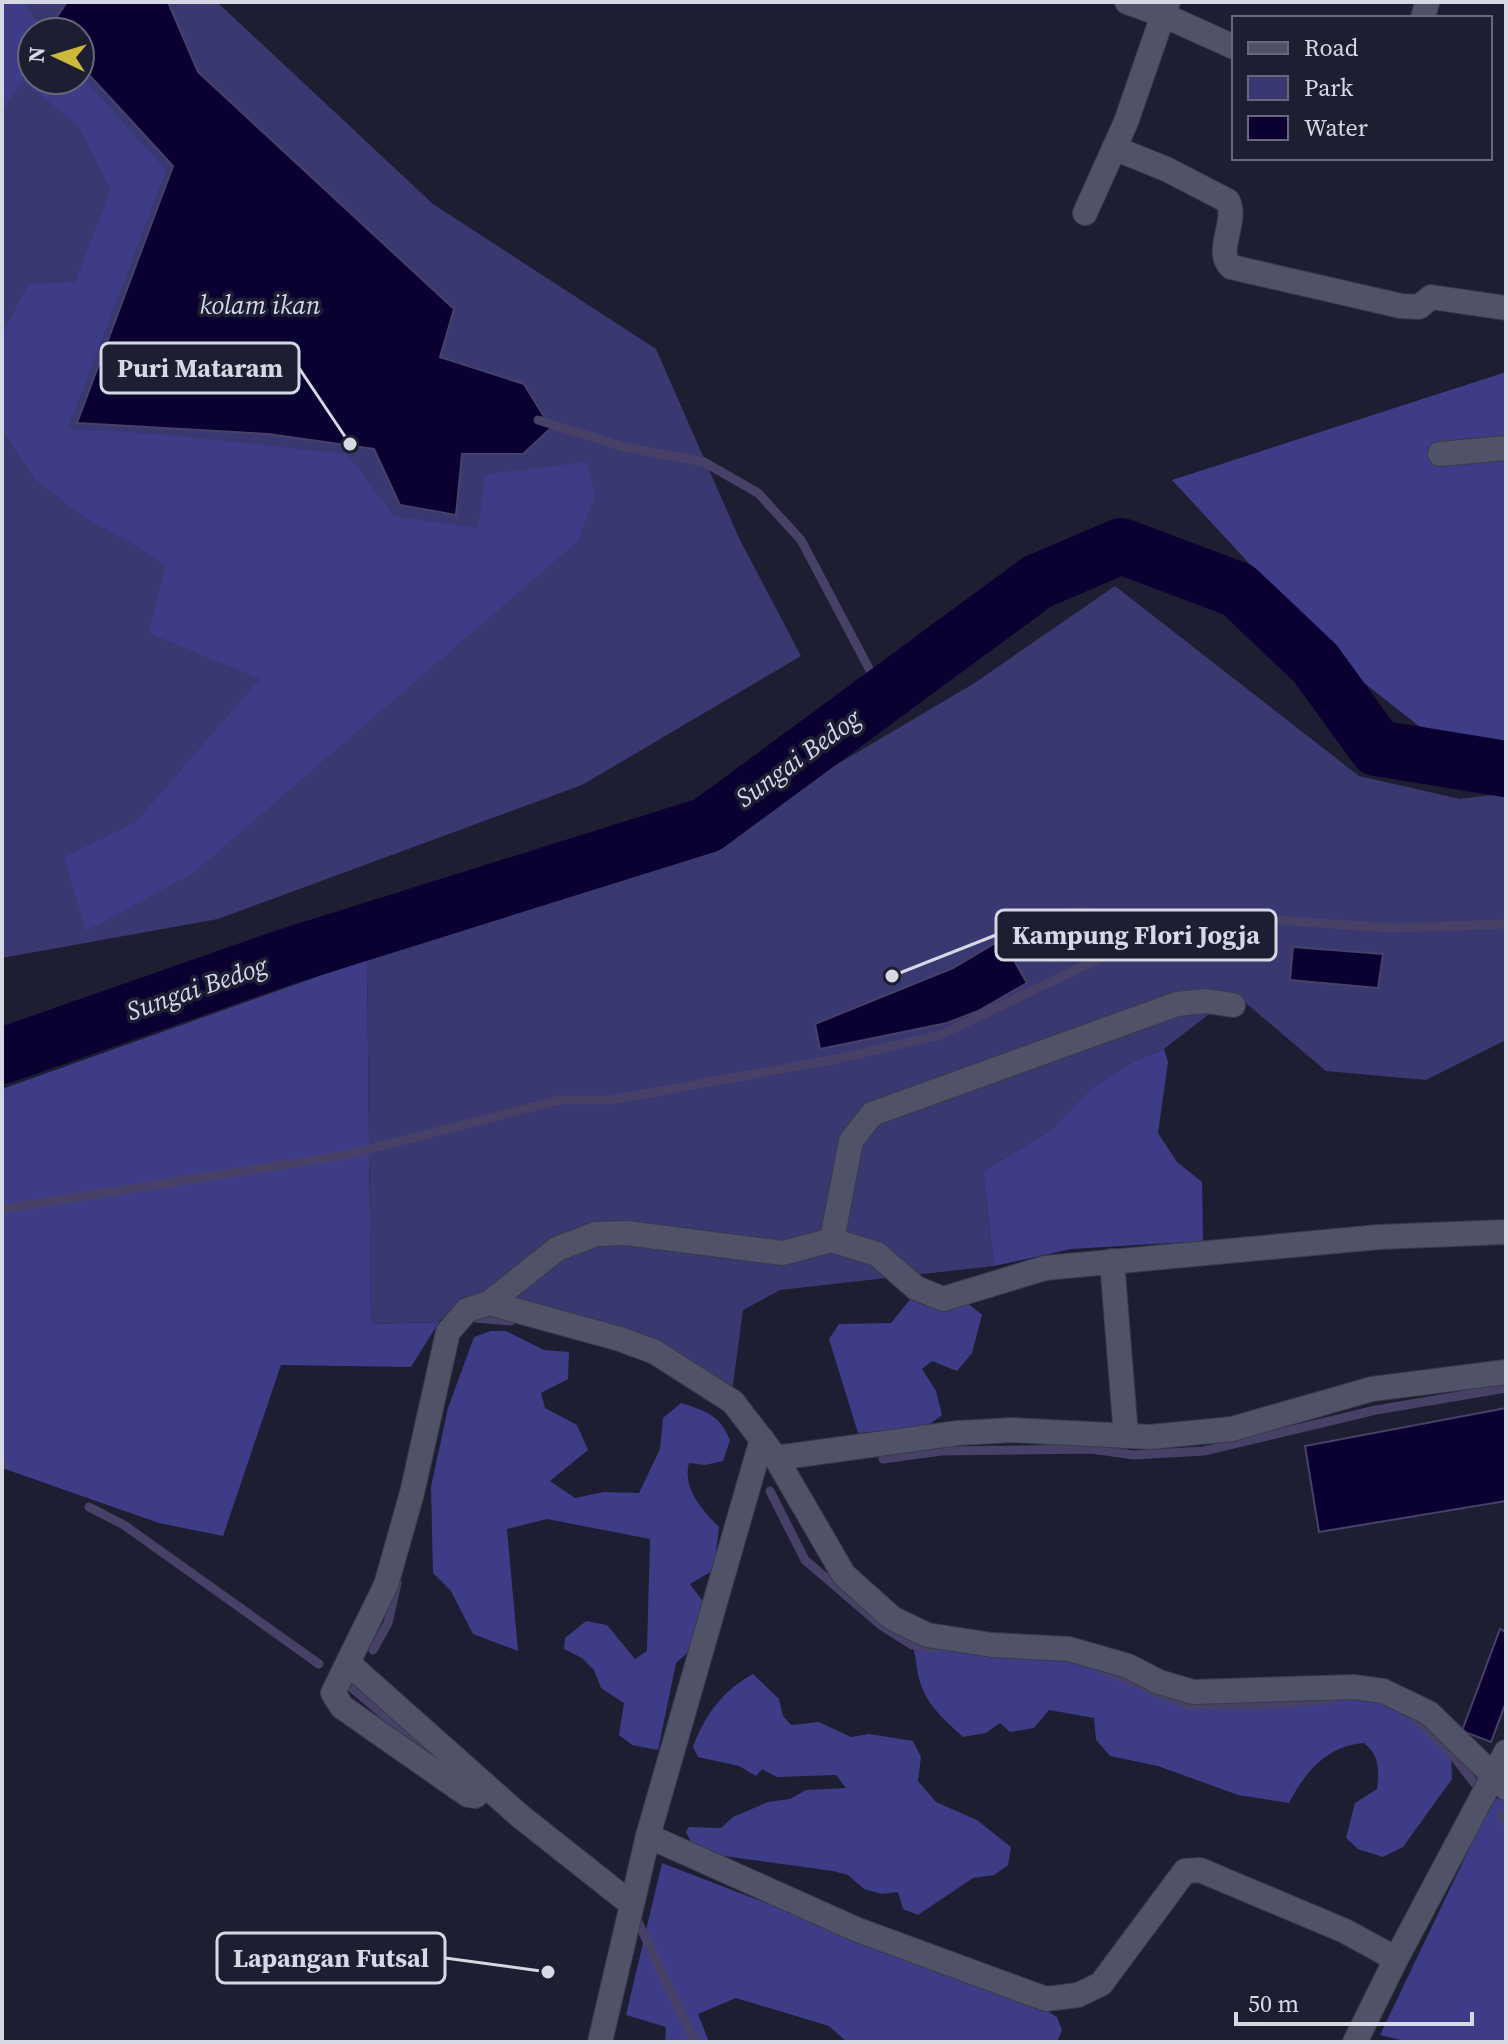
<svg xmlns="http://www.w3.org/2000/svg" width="1508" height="2044" font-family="'Source Serif 4',serif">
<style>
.green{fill:#393871;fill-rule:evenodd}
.forest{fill:#3e3c87}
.water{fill:#0a0032;stroke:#474167;stroke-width:2}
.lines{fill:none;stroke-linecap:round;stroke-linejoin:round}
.stream{stroke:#474167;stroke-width:9}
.river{stroke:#0a0032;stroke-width:56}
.street-casing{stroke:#393a4a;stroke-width:26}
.street{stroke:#505268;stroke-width:24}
.labels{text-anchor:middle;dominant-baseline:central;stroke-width:7;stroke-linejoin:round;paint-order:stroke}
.water-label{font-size:26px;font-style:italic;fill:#d5d7ed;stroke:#1d1e31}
.leader{fill:none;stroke:#d6d8e4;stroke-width:3}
.callout-dot{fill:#d6d8e4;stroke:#1d1e31;stroke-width:3}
.callout{fill:#1d1e31;stroke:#d6d8e4;stroke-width:3}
.callout-label{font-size:26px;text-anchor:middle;font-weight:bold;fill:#d6d8e4}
</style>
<rect width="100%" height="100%" fill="#1d1e31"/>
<g class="green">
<path d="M2 2H217L433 204 656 349 739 538 801 656 582 785 218 919 2 958ZM32 32H80V80H32Z"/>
<polygon points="1115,586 1359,776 1460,799 1506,793 1506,1040 1426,1080 1326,1071 1235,994 1164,1049 1132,1062 1090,1089 1051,1130 983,1171 994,1266 780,1290 743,1310 732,1392 637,1335 483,1292 461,1298 439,1322 371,1324 367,959 692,850 973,684"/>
</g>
<g class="forest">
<polygon points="2,2 23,2 43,32 32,32 32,80 80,80 80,75 166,170 68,429 160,434 347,454 394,516 478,528 485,474 587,462 595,495 578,541 193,873 86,931 64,857 136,822 260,679 149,633 166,566 130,542 88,520 36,480 2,429 2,334 29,284 75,282 111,190 78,125 23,81 2,112"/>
<polygon points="1506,372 1506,740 1494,744 1429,734 1349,671 1172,480"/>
<polygon points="367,959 371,1324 439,1322 411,1367 281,1365 223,1536 159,1523 2,1468 2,1089"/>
<polygon points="1164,1049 1168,1062 1158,1133 1177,1162 1202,1182 1203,1241 1071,1249 994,1266 983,1171 1051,1130 1090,1089 1132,1062"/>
<polygon points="912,1297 965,1301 982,1315 972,1353 957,1371 932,1361 922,1369 936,1391 942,1415 926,1427 858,1433 829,1339 839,1324 891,1323"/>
<path d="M491 1331H506L544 1350 569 1352 568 1379 541 1393 545 1408 577 1425 588 1450 550 1481 575 1498 604 1492 639 1493 660 1449 663 1418 681 1403C706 1411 720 1415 730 1440L723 1461 705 1465 689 1463C682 1488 702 1510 719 1527L714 1570 690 1584 707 1607 694 1647 676 1663 658 1750 632 1745 619 1735 624 1703 601 1688 594 1670 582 1658 564 1649 565 1638 586 1621 607 1625 635 1659 647 1651 650 1539 547 1519 507 1529 518 1651 473 1634 451 1591 433 1573 431 1487 448 1408 474 1337Z"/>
<path d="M912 1645 1047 1656 1094 1665 1187 1705H1267L1366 1698 1410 1713 1451 1753 1452 1779 1403 1847 1383 1857 1358 1849 1346 1838 1355 1803 1377 1789C1379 1770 1380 1756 1364 1743 1328 1745 1305 1772 1289 1803L1238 1795 1158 1766 1110 1756 1096 1740 1094 1718 1049 1710 1034 1728 1010 1732 1000 1723 986 1733 963 1737C945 1720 928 1707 920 1682 916 1670 917 1658 912 1645Z"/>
<path d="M753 1674 779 1699 783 1716 791 1725 819 1722 851 1737 869 1734 913 1741 921 1757 918 1781 936 1802 977 1820 1011 1847 1008 1865 994 1875 973 1878 918 1915 903 1909 898 1892 882 1894 864 1889 848 1875 833 1871 724 1856 691 1842 686 1832 689 1827 721 1828 733 1817 768 1802 790 1799 806 1790 846 1788 836 1775 777 1777 762 1769 756 1776 739 1766 698 1757 693 1747C705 1715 722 1691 753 1674Z"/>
<polygon points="1506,1798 1506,2042 1409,2042 1380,2035 1493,1799"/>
<polygon points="662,1863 935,1968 1030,2000 1057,2017 1062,2030 1057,2042 847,2042 829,2026 736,1998 698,2014 709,2042 665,2042 666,2027 626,2015"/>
</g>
<g class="water">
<polygon points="67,2 168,2 198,72 454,309 440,357 524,384 551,428 523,454 462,454 456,515 400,505 374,449 268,434 77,423 173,166 80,65 80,32 48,30"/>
<polygon points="1086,908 1099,912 1107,937 1050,963 1032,925 1060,911"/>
<polygon points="1002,939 1027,983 978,1011 947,1023 820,1049 815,1024 953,968"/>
<polygon points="1293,947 1383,954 1378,988 1290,980"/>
<polygon points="1506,1408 1506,1501 1319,1532 1305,1446"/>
<polygon points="1500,1629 1506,1632 1506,1702 1491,1742 1462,1731"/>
</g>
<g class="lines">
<g class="stream">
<polyline points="538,420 624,447 704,462 758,493 801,540 883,695"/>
<polyline points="2,1209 346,1155 560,1100 611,1100 836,1059 940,1035 1090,963 1170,932 1246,918 1392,928 1506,924"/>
<polyline points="475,1318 511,1321"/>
<polyline points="883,1459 941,1451 1091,1449 1134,1455 1204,1451 1376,1410 1506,1388"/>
<polyline points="2,1463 3,1464"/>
<polyline points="770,1491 805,1560 882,1626 912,1645 934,1648"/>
<polyline points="89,1507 124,1525 319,1664"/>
<polyline points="373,1650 388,1623 397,1583"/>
<polyline points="1103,1669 1187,1705 1267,1705 1333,1699"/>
<polyline points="352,1688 441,1763"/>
<polyline points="1412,1715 1451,1753 1476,1785"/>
<polyline points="1501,1815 1506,1821"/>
<polyline points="638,1922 695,2042"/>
</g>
<polyline class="river" points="2,1056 282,958 707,825 1037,582 1121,546 1238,590 1315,663 1377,748 1506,769"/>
<g class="street-casing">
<g id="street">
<polyline points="1127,2 1163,15 1168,2"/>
<polyline points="1423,18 1427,2"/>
<path d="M1114 148 1166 169 1228 201C1238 222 1214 251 1231 267L1401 306 1419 307 1431 297 1506 308"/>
<polyline points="1085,213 1126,122 1163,15 1234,47"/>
<polyline points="1440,454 1506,448"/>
<polyline points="832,1240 851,1141 872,1114 1177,1004 1206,1001 1233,1005"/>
<polyline points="1112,1261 1126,1436"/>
<polyline points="489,1303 557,1249 596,1234 626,1233 783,1253 832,1240 877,1254 916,1288 943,1299 1045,1268 1379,1237 1506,1232"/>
<polyline points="776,1458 958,1433 1013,1430 1150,1437 1232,1429 1372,1389 1506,1372"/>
<polyline points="348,1663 520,1816 630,1903"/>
<polyline points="486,1786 475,1796 468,1795 342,1707 333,1693 386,1585 412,1493 448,1332 467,1310 489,1303 620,1339 655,1352 733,1402 776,1458 844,1575 892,1618 927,1635 992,1645 1069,1649 1128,1666 1159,1682 1193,1692 1353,1687 1383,1691 1429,1713 1506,1788"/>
<polyline points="648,1836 858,1930 1046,1999 1078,1995 1101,1984 1185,1871 1200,1870 1345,1931 1396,1959 1355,2042"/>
<polyline points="1396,1959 1506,1752"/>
<polyline points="600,2042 648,1836 762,1439"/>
</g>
</g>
<use href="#street" class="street"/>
</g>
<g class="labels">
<g class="water-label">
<text x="260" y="305">kolam ikan</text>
<text transform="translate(798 758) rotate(-36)">Sungai Bedog</text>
<text transform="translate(197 988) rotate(-19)">Sungai Bedog</text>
</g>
</g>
<path class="leader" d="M350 444L299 368M892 976L996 935M548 1972L445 1958"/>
<g class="callout-dot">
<circle cx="350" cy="444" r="8"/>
<circle cx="892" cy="976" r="8"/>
<circle cx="548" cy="1972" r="8"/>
</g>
<g class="callout">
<rect x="101" y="343" width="198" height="50" rx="8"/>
<rect x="996" y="910" width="280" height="50" rx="8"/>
<rect x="217" y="1933" width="228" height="50" rx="8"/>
</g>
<g class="callout-label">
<text x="200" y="377">Puri Mataram</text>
<text x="1136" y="944">Kampung Flori Jogja</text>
<text x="331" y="1967">Lapangan Futsal</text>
</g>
<rect width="1508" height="2044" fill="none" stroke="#d6d8e4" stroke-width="8"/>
<rect x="1232" y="16" width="260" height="144" fill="#1d1e31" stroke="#676879" stroke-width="2"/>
<rect x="1248" y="42" width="40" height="12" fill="#505268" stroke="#676879" stroke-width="2"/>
<text x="1304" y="56" font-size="24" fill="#d6d8e4">Road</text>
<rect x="1248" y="76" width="40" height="24" fill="#393871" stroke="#676879" stroke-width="2"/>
<text x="1304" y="96" font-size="24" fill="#d6d8e4">Park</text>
<rect x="1248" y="116" width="40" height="24" fill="#0a0032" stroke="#676879" stroke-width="2"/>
<text x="1304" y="136" font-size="24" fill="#d6d8e4">Water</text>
<g transform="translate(56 56) rotate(274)"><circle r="38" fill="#1d1e31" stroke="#676879" stroke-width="2"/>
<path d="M0-6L14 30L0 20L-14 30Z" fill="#ccb939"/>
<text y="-12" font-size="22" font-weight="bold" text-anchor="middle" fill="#d6d8e4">N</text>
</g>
<path d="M1236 2012v12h236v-12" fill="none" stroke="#d6d8e4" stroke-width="4"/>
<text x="1248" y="2012" font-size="24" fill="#d6d8e4" stroke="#1d1e31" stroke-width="6" paint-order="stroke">50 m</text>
</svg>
